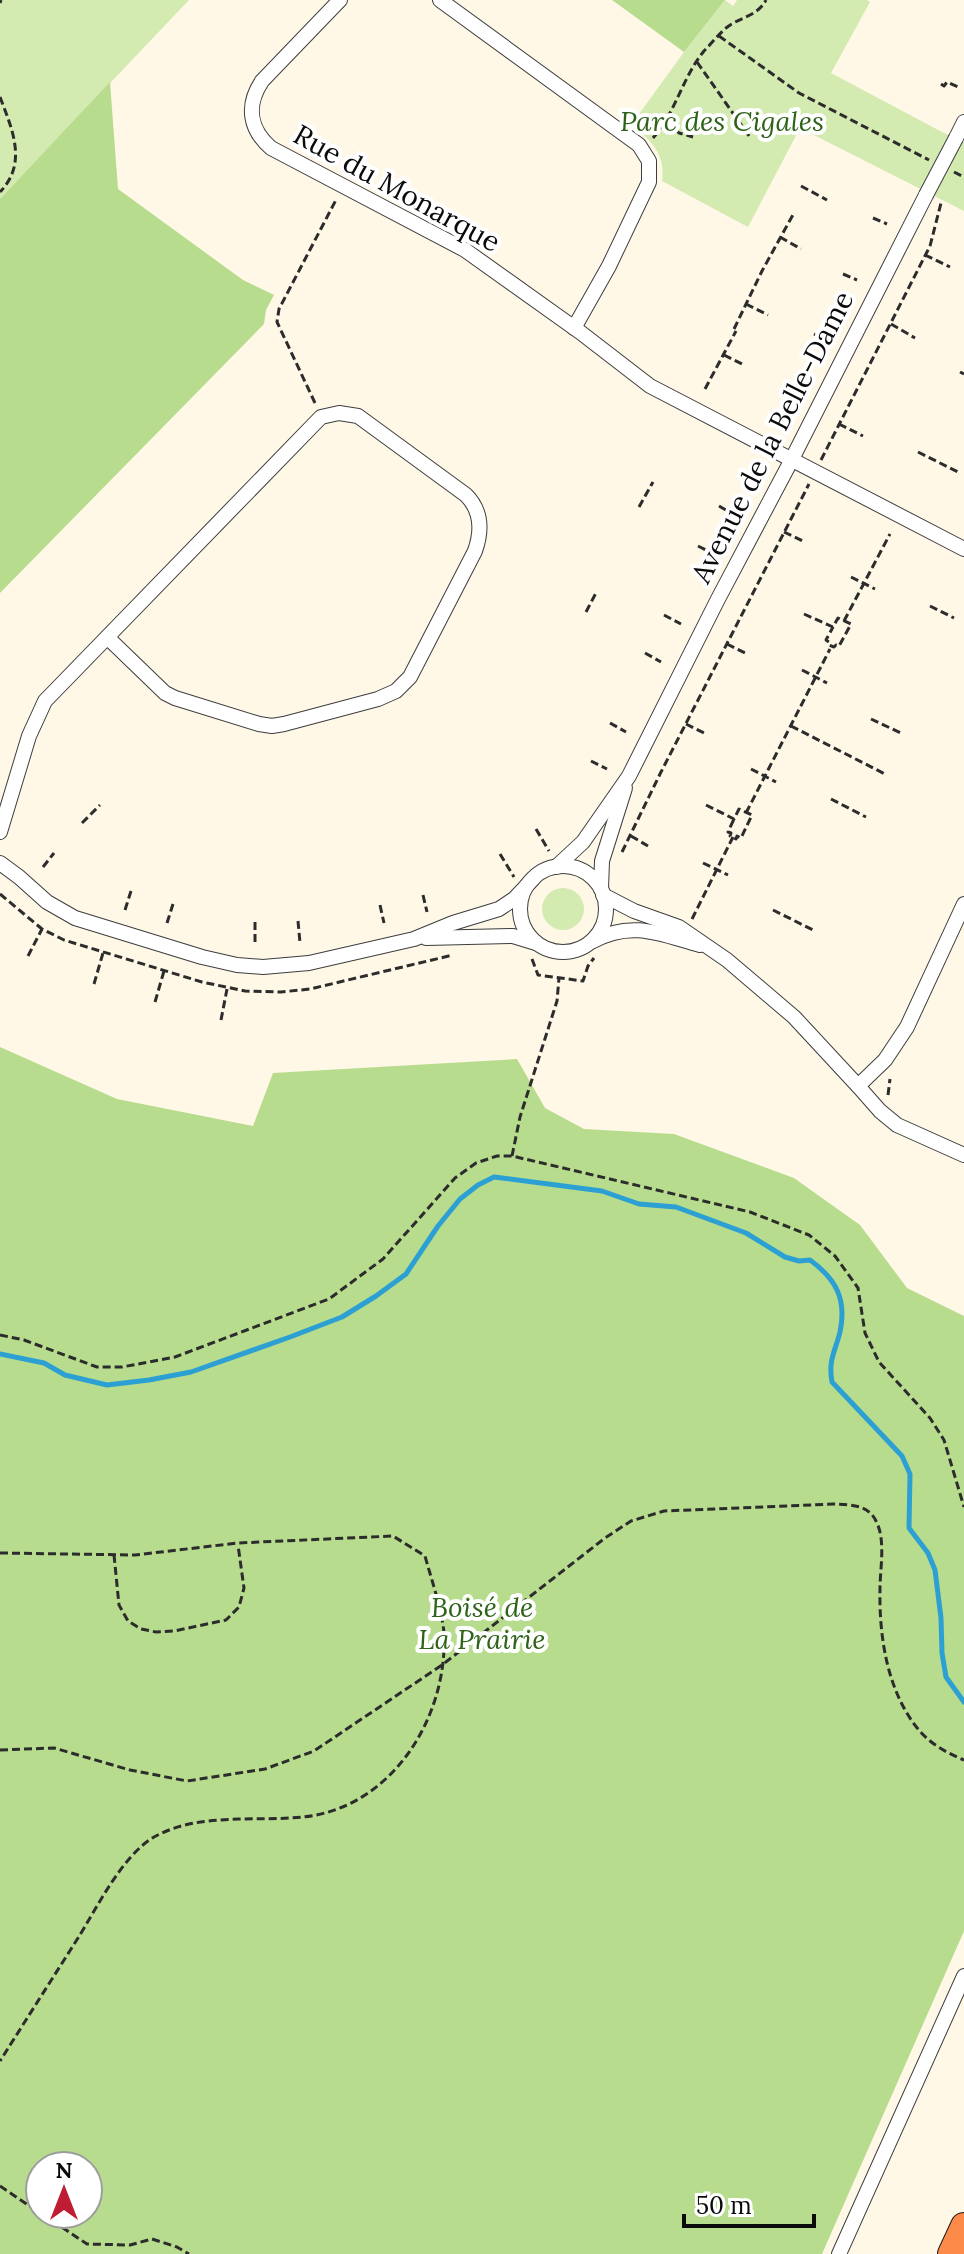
<svg xmlns="http://www.w3.org/2000/svg" width="964" height="2254" font-family="Lora,serif">
<style>
.green{fill:#d3eab0}
.forest{fill:#b8dc8e;fill-rule:evenodd}
.lines{fill:none;stroke-linecap:round;stroke-linejoin:round}
.stream{stroke:#2ca0d3;stroke-width:5}
.minor-casing{stroke:#3d3d3d;stroke-width:16}
.motorway-casing{stroke:#1b1b1b;stroke-width:28}
.path{stroke:#2c2c2c;stroke-width:3;stroke-dasharray:8 4;stroke-linecap:butt}
.minor{stroke:#fff;stroke-width:14}
.motorway{stroke:#fc8a48;stroke-width:26}
.minor-bridge-casing{stroke:#3d3d3d;stroke-width:16;stroke-linecap:butt}
.minor-bridge{stroke:#fff;stroke-width:14}
.labels{text-anchor:middle;dominant-baseline:central;stroke-width:8;stroke-linejoin:round;paint-order:stroke}
.park-label{font-size:28px;font-style:italic;fill:#2f6319;stroke:#fff}
.street-label{font-size:28px;fill:#0a0a0a;stroke:#fff}
</style>
<rect width="100%" height="100%" fill="#fff8e7"/>
<g class="green">
<polygon points="0,0 189,0 0,199"/>
<path d="M725 0 733 6 737 0H867L870 2 831 73 942 132 964 142V211L800 128 748 227 662 181C666 155 651 139 631 125L684 52Z"/>
<circle cx="563" cy="909" r="21"/>
</g>
<g class="forest">
<polygon points="612,0 725,0 684,52"/>
<polygon points="110,82 118,189 243,280 274,295 266,310 264,324 0,593 0,199"/>
<path d="M0 1047 117 1099 253 1126 273 1073 517 1059 545 1108 584 1129 674 1134 794 1178 860 1225 907 1288 964 1316V1931L822 2254H0ZM40 2166H88V2214H40Z"/>
</g>
<g class="lines">
<path class="stream" d="M0 1354 44 1363 65 1375 107 1385 149 1380 191 1372 290 1337 342 1317 376 1296 406 1274 438 1226 460 1199 478 1185 494 1177 602 1191 639 1204 676 1207 746 1233 785 1257 799 1261 810 1260C836 1279 847 1299 840 1332 835 1352 828 1360 832 1382L902 1456 910 1474 909 1528 928 1553 935 1570 941 1618 942 1653 946 1677 964 1702"/>
<g class="minor-casing">
<g id="minor">
<path d="M340 0 262 81C246 105 249 129 271 148L465 250 580 332 650 386 964 549"/>
<polyline points="440,0 639,145 649,161 649,182 609,266 574,328"/>
<polyline points="956,138 964,122"/>
<path d="M0 832 29 736 45 701 321 417 339 413 358 416 466 495C482 511 482 531 475 551L410 677 396 691 378 699 284 724 272 726 259 724 175 698 165 693 107 637"/>
<polyline points="0,863 19,877 47,902 75,918 202,957 237,965 263,967 309,963 414,939 453,923 499,909 514,899 533,879"/>
<circle cx="563" cy="909" r="43"/>
<polyline points="556,867 583,842 629,776 718,599 791,461 926,195"/>
<polyline points="601,889 602,861 625,788"/>
<polyline points="603,895 634,911 679,927 727,960 794,1017 858,1086"/>
<polyline points="964,904 907,1027 885,1060 858,1086 880,1111 897,1125 964,1155"/>
<polyline points="426,938 513,936 536,943"/>
<path d="M593 941C632 920 660 934 700 945"/>
<polyline points="839,2254 964,1976"/>
</g>
</g>
<g class="motorway-casing">
<polyline id="motorway" points="951,2254 964,2226"/>
</g>
<g class="path">
<polyline points="0,3 1,0"/>
<polyline points="719,36 799,93 929,160"/>
<polyline points="697,62 749,136"/>
<polyline points="941,84 944,86 947,82 958,87"/>
<path d="M0 97C12 129 28 163 0 192"/>
<polyline points="668,121 679,133 693,137"/>
<path d="M653 138C676 112 682 78 704 51 711 44 718 35 726 28 739 17 757 17 766 0"/>
<polyline points="954,172 964,177"/>
<polyline points="801,186 827,200"/>
<polyline points="873,218 887,224"/>
<polyline points="780,237 801,249"/>
<polyline points="925,255 950,267"/>
<polyline points="843,274 857,280"/>
<polyline points="746,304 768,315"/>
<polyline points="891,324 915,338"/>
<polyline points="734,329 762,271 794,213"/>
<polyline points="814,334 827,340"/>
<polyline points="724,355 742,364"/>
<polyline points="960,372 964,374"/>
<polyline points="705,389 736,331"/>
<polyline points="783,392 797,398"/>
<polyline points="315,403 277,322 279,309 337,198"/>
<polyline points="839,424 863,436"/>
<polyline points="918,452 960,473"/>
<polyline points="821,460 930,246 941,203"/>
<polyline points="719,506 736,516"/>
<polyline points="639,507 653,482"/>
<polyline points="784,532 805,542"/>
<polyline points="698,546 716,555"/>
<polyline points="851,577 875,589"/>
<polyline points="930,606 954,618"/>
<polyline points="586,612 597,591"/>
<polyline points="804,614 833,627 838,618 851,624 839,646 836,645 834,647 829,645 829,642 826,640 833,627"/>
<polyline points="664,615 681,624"/>
<polyline points="844,621 890,534"/>
<polyline points="727,644 747,654"/>
<polyline points="645,653 661,662"/>
<polyline points="802,670 827,683"/>
<polyline points="871,719 903,734"/>
<polyline points="610,723 626,732"/>
<polyline points="686,724 706,734"/>
<polyline points="791,726 885,774"/>
<polyline points="591,761 607,769"/>
<polyline points="751,769 776,782"/>
<polyline points="831,799 866,817"/>
<polyline points="706,805 734,819 739,809 752,815 741,838 737,836 736,839 730,836 731,833 728,832 734,819"/>
<polyline points="746,813 830,649"/>
<polyline points="82,823 100,805"/>
<polyline points="536,829 549,851"/>
<polyline points="631,836 648,846"/>
<polyline points="622,852 661,772 809,484"/>
<polyline points="500,854 514,877"/>
<polyline points="703,863 728,875"/>
<polyline points="43,867 54,853"/>
<polyline points="0,894 42,929 64,940 202,982 245,991 281,992 310,989 453,955"/>
<polyline points="423,895 427,912"/>
<polyline points="380,905 384,923"/>
<polyline points="125,910 131,891"/>
<polyline points="773,910 815,931"/>
<polyline points="692,919 733,837"/>
<polyline points="298,921 300,943"/>
<polyline points="255,922 255,944"/>
<polyline points="167,923 173,904"/>
<polyline points="28,956 42,929"/>
<polyline points="532,959 538,975 583,981 588,966 594,958"/>
<polyline points="94,984 103,953"/>
<polyline points="155,1002 164,971"/>
<polyline points="221,1020 227,989"/>
<polyline points="888,1095 890,1079"/>
<polyline points="512,1156 520,1117 557,1001 559,978"/>
<polyline points="0,1335 24,1340 97,1367 122,1367 175,1357 329,1299 383,1259 455,1178 476,1163 497,1156 512,1156 750,1212 809,1235 835,1256 858,1288 865,1333 879,1362 930,1418 944,1440 964,1507"/>
<path d="M0 1553 135 1555 238 1543 393 1536 425 1556C431 1578 442 1610 444 1633 448 1717 392 1808 303 1817 255 1822 199 1812 154 1837 122 1856 98 1906 78 1938 52 1979 26 2020 0 2061"/>
<polyline points="114,1555 119,1605 128,1621 141,1629 156,1632 174,1631 226,1620 239,1607 244,1588 238,1545"/>
<path d="M0 1750 54 1748 130 1770 187 1781 265 1769 314 1751 442 1665 605 1538 631 1521 664 1511 834 1504C850 1505 868 1504 876 1521 886 1540 880 1568 880 1589 879 1636 887 1691 918 1729 930 1744 947 1753 964 1760"/>
<polyline points="0,2186 40,2213"/>
<polyline points="42,2214 87,2244 130,2245 152,2239 177,2247 189,2254"/>
</g>
<use href="#minor" class="minor"/>
<use href="#motorway" class="motorway"/>
<g class="minor-bridge-casing">
<polyline id="minor-bridge" points="926,195 956,138"/>
</g>
<use href="#minor-bridge" class="minor-bridge"/>
</g>
<g class="labels">
<g class="park-label">
<text x="722" y="121">Parc des Cigales</text>
<text x="482" y="1607">Boisé de<tspan x="482" dy="32">La Prairie</tspan></text>
</g>
<g class="street-label">
<text transform="translate(397 188) rotate(29)">Rue du Monarque</text>
<text transform="translate(772 437) rotate(-63)">Avenue de la Belle-Dame</text>
</g>
</g>
<g transform="translate(64 2190)"><circle r="38" fill="#ffffff" stroke="#9d9d9d" stroke-width="2"/>
<path d="M0-6L14 30L0 20L-14 30Z" fill="#bf1d33"/>
<text y="-12" font-size="22" font-weight="bold" text-anchor="middle" fill="#0a0a0a">N</text>
</g>
<path d="M684 2214v12h130v-12" fill="none" stroke="#0a0a0a" stroke-width="4"/>
<text x="696" y="2214" font-size="24" fill="#0a0a0a" stroke="#ffffff" stroke-width="6" paint-order="stroke">50 m</text>
</svg>
